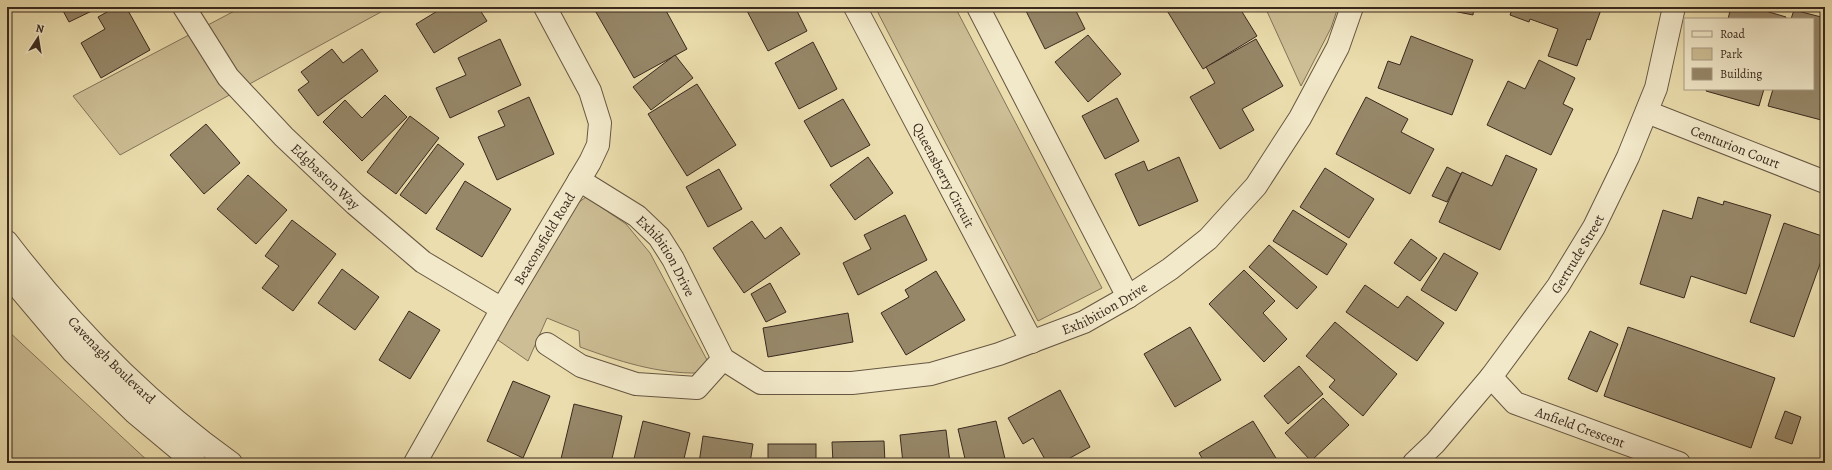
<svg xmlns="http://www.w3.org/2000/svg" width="1832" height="470" font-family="Alegreya,serif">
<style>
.green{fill:#cdbe95;stroke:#83745a}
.building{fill:#968768;stroke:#39291e}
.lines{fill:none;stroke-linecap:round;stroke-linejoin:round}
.street-casing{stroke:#665642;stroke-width:24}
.street{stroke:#f2e9ca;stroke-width:22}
.labels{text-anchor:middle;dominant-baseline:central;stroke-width:3;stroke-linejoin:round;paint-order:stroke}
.street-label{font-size:14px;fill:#39291e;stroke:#f2e9ca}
</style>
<rect width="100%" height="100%" fill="#ebddad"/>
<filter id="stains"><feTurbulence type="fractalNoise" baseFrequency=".005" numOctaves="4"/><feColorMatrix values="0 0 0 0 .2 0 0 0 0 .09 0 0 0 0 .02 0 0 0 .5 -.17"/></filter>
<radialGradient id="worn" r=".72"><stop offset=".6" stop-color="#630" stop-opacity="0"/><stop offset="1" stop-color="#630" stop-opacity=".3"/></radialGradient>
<g class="green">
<polygon points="242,7 390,7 120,155 73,96"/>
<polygon points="875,7 955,7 1102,288 1038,321"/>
<polygon points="1265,7 1338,7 1331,28 1301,86"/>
<path d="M586 197 626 224 650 253 707 360 699 373C658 374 618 361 580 347L579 331 547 318 528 361 495 338 567 211Z"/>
<polygon points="7,330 150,463 7,463"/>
</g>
<g class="building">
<polygon points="61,7 100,7 69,22"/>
<polygon points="116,7 126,7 150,50 101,78 81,43 105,29 98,17"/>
<polygon points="444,7 478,7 487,21 434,53 416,24"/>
<polygon points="593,7 664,7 687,49 634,78"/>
<polygon points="745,7 795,7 807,31 768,51"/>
<polygon points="1024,7 1074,7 1085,29 1045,49"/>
<polygon points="1169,7 1239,7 1257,36 1203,69 1166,9"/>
<polygon points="1433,7 1474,7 1473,15"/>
<polygon points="1513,7 1602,7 1590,40 1587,39 1577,66 1548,56 1558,29 1530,19 1529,22 1510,15"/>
<polygon points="1731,7 1752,7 1786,17 1785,19 1728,19"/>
<polygon points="1794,10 1825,18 1825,121 1768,106 1773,89 1813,89 1813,19 1791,19"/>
<polygon points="1088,35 1121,74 1088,102 1055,62"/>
<polygon points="1411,36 1473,60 1452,115 1378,88 1388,61 1400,65"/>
<polygon points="500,39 521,85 450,118 436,88 466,75 458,58"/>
<polygon points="1256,39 1283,86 1242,109 1254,130 1220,149 1190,97 1215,83 1206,67"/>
<polygon points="813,42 837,89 799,109 775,63"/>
<polygon points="332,49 343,63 362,49 378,71 318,116 298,90 309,82 301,72"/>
<polygon points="675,55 693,78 651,110 633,87"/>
<polygon points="1539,60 1575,78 1563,104 1573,109 1551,155 1487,125 1508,81 1525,89"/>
<polygon points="697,84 736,145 687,176 648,114"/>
<polygon points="1707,89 1764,89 1759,106 1706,91"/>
<polygon points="385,95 407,117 362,161 323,122 345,100 362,118"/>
<polygon points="529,97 554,154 497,180 478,137 505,126 498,111"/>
<polygon points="1366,97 1408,119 1401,132 1434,149 1410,194 1336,154"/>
<polygon points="1117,98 1139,141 1105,159 1082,116"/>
<polygon points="843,99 870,145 831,167 804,121"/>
<polygon points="410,116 439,138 396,194 367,172"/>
<polygon points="206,124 240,163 204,194 170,155"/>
<polygon points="438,144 464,164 426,214 400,195"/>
<polygon points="1506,155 1537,169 1500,250 1439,222 1462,172 1492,186"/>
<polygon points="868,157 893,193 855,220 830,185"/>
<polygon points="1179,157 1198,201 1139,226 1115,174 1144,161 1148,171"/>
<polygon points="1447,167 1461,174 1447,202 1432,196"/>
<polygon points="1325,168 1374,199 1349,238 1300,207"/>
<polygon points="719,169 742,209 708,227 686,187"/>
<polygon points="248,175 287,210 256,244 217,209"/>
<polygon points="465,181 511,209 482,257 436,229"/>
<polygon points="1698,197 1723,205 1724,201 1771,215 1746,294 1691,276 1684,298 1640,284 1663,210 1692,219"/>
<polygon points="1293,210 1347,244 1327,275 1273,241"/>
<polygon points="905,215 927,260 858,295 843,263 871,249 864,235"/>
<polygon points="292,220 336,254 293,311 262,288 279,266 265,256"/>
<polygon points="752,221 765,239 781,227 800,254 744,293 713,248"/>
<polygon points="1784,223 1825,237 1825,250 1794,337 1750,322"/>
<polygon points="1411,239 1437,258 1420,281 1394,263"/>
<polygon points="1269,245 1317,287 1297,309 1249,267"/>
<polygon points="1444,253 1478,273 1456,311 1421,290"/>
<polygon points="342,269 379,297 355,330 318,303"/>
<polygon points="1244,270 1275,301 1263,313 1287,339 1264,362 1209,304"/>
<polygon points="936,271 965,320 906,355 881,313 909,297 905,290"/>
<polygon points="770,283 786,312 766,322 751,294"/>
<polygon points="1365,285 1398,308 1407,296 1444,323 1417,361 1346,312"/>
<polygon points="409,311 440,330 410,379 379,360"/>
<polygon points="848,313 853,342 768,357 763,328"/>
<polygon points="1335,322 1397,374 1363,416 1329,387 1335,380 1306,356"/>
<polygon points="1190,327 1221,380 1175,407 1144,354"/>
<polygon points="1628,327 1775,378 1751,448 1604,396"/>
<polygon points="1590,331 1618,344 1597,392 1568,379"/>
<polygon points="1299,366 1323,394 1288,424 1264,396"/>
<polygon points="513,381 550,396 523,458 487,441"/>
<polygon points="1060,390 1090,447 1061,463 1047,463 1033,438 1023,444 1008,418"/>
<polygon points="1323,398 1349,425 1311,461 1285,433"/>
<polygon points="574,404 622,416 611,463 560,463"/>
<polygon points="1785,411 1801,417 1792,444 1775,438"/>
<polygon points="643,421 690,433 683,463 633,463"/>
<polygon points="996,421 1006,463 966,463 958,429"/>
<polygon points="1253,421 1279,463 1205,463 1199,453"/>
<polygon points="946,430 950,463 903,463 900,435"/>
<polygon points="703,436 753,444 750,463 699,463"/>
<polygon points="884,441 885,463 833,463 832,442"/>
<rect x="768" y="444" width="48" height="19"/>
</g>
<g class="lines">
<g class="street-casing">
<g id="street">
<path id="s1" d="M184 7 228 77 284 137 355 204 423 262 502 309"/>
<path id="s2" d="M855 7 1032 342"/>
<polyline points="978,7 1128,297"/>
<path id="s3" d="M1647 112 1825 182"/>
<path id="s4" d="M579 180 637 216 659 237 673 259 723 359 761 383H852L931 374 999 354 1084 322 1128 297 1170 269 1208 239 1256 186 1300 118 1338 47 1352 7"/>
<path id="s5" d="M7 242C70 324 147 403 231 463"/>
<polyline points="7,274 73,352 134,412 195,463"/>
<polyline points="547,344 581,366 636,384 697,388 723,359"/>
<path id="s6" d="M1491 377 1515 403 1679 463"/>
<path id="s7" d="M415 463 502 309 590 162 598 145 600 123 590 91 545 7"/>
<path id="s8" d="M1414 463 1435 443 1491 377 1558 286 1594 227 1628 157 1656 88 1674 7"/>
</g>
</g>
<use href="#street" class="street"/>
</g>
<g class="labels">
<g class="street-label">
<text stroke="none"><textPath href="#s3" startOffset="95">Centurion Court</textPath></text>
<text stroke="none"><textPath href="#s2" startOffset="190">Queensberry Circuit</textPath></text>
<text stroke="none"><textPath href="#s1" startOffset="222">Edgbaston Way</textPath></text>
<text stroke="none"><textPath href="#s7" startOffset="259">Beaconsfield Road</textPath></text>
<text stroke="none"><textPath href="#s8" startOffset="266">Gertrude Street</textPath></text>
<text stroke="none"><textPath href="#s4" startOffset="118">Exhibition Drive</textPath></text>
<text stroke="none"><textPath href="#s4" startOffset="638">Exhibition Drive</textPath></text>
<text stroke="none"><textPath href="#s5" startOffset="158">Cavenagh Boulevard</textPath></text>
<text stroke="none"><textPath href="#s6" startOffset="105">Anfield Crescent</textPath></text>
</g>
</g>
<rect width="1832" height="470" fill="none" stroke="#ebddad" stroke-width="24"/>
<rect x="8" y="8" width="1816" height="454" fill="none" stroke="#39291e" stroke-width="2"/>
<rect x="12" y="12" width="1808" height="446" fill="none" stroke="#39291e"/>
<rect x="1684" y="18" width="130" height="72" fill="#f2e9ca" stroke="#a89c85"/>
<rect x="1692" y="31" width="20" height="6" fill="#f2e9ca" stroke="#a89c85"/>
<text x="1720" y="38" font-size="12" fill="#39291e">Road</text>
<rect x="1692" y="48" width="20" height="12" fill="#cdbe95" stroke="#a89c85"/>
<text x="1720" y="58" font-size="12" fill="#39291e">Park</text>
<rect x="1692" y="68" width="20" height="12" fill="#968768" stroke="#a89c85"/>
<text x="1720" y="78" font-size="12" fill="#39291e">Building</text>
<g transform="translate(38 38) rotate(12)" stroke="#f2e9ca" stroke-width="3" paint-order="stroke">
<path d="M0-3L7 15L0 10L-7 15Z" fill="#39291e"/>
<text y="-6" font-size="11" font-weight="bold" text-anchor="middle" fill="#39291e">N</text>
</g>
<rect width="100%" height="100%" filter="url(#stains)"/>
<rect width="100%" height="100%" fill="url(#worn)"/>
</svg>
